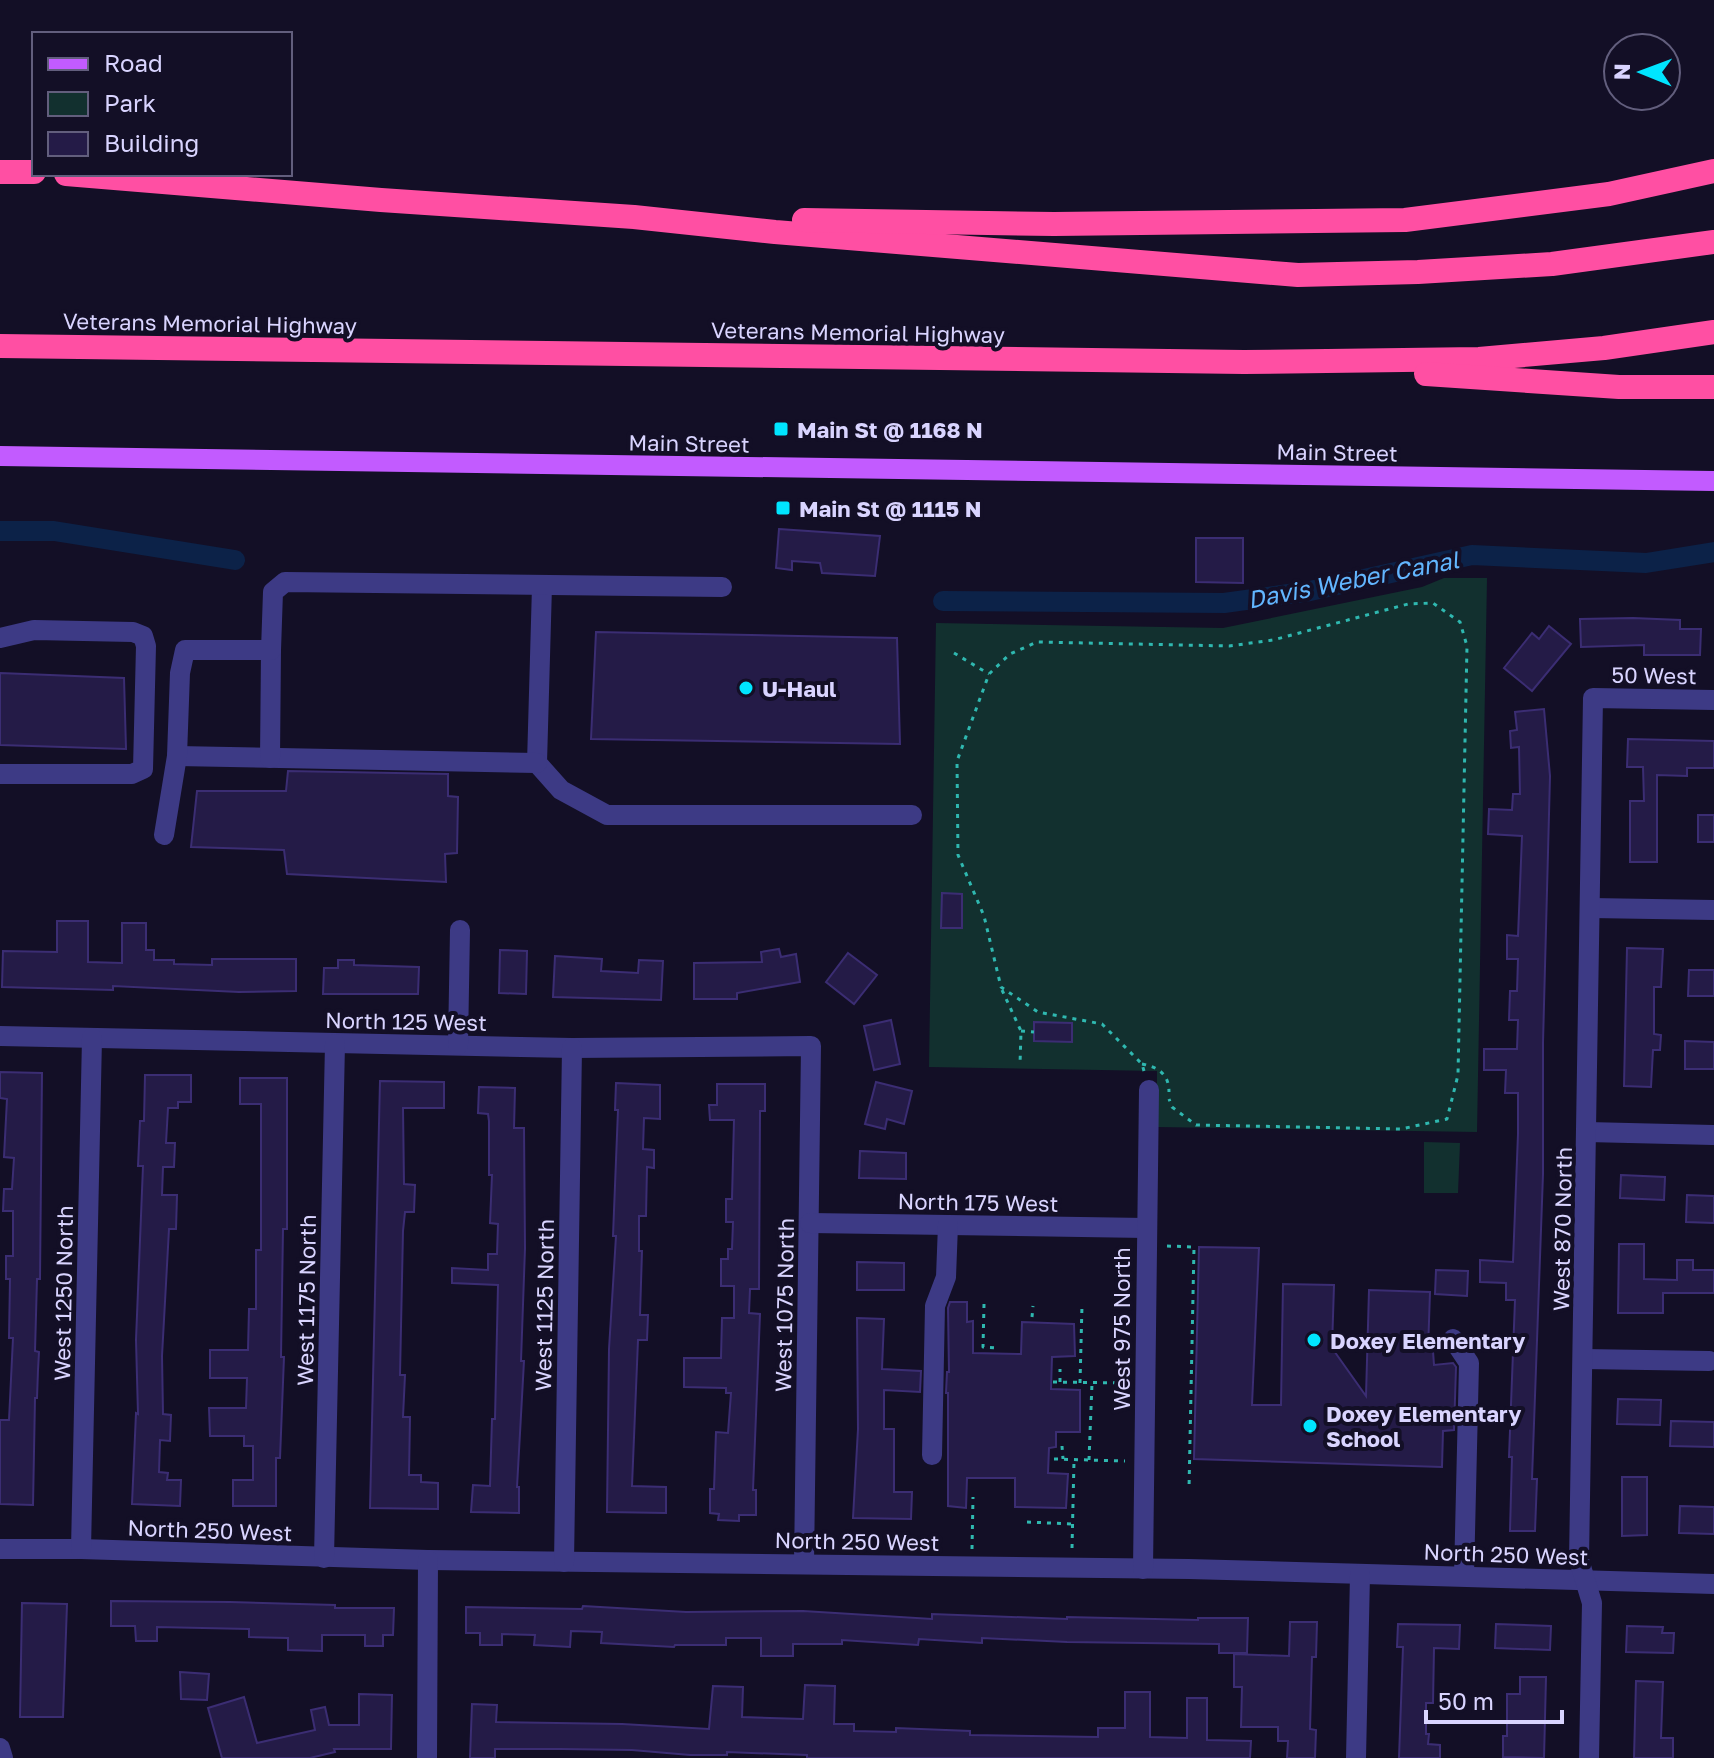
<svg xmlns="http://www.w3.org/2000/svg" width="1714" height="1758" font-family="'Golos Text',sans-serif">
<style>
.green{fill:#12302f}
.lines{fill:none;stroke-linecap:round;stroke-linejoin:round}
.canal{stroke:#0c2248;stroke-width:20}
.building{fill:#241b47;stroke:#3b2d73;stroke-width:2}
.path{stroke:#2fb8b0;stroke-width:3;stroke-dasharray:4 6;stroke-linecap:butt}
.minor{stroke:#3d3a85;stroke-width:20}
.major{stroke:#c25bff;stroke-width:20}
.highway{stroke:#ff4fa3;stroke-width:24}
.poi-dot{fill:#00e5ff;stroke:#130f26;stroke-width:3}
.labels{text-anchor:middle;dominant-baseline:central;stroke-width:8;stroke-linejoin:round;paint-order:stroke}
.street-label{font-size:22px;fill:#d9d4ff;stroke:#130f26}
.poi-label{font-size:22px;font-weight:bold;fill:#d9d4ff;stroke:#130f26;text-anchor:start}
.water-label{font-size:24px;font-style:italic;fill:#62b6ff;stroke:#130f26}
</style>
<rect width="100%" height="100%" fill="#130f26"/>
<g class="green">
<polygon points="1444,578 1487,578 1477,1132 1157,1127 1157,1071 929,1067 936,623 1223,628 1422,587"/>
<polygon points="1424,1142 1460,1143 1458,1193 1424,1193"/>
</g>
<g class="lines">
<g class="canal">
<polyline points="0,531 54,531 235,560"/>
<polyline points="943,601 1224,603 1310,591 1472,555 1646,563 1714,552"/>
</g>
</g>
<g class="building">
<polygon points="779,529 880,536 875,576 822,573 820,563 792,561 792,570 776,568"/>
<polygon points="1196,538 1243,538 1243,583 1196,582"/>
<polygon points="1633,618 1680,620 1680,629 1701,629 1700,655 1644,655 1644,645 1581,647 1580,619"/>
<polygon points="1549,626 1571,644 1532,691 1504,668 1532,633 1539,639"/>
<polygon points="596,632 897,638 900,744 591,739"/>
<polygon points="0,673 124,678 126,749 0,745"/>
<polygon points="1544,709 1550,776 1543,1043 1543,1174 1532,1479 1537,1479 1535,1531 1510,1531 1512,1457 1509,1457 1515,1300 1506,1300 1506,1283 1480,1282 1480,1260 1513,1262 1518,1134 1518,1093 1505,1093 1506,1070 1484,1070 1484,1049 1517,1049 1518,1020 1509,1020 1510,991 1517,991 1518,959 1507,959 1507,935 1518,936 1522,836 1488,834 1489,809 1512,810 1513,794 1520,794 1519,747 1511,748 1510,731 1517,730 1515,712"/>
<polygon points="1628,739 1714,741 1714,768 1687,768 1687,776 1657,775 1657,862 1630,862 1630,801 1644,801 1643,767 1627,767"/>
<polygon points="288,771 448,774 448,796 458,797 457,853 445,854 446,882 287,874 284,850 191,847 197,791 286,791"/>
<rect x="1698" y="815" width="16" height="27"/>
<polygon points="942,893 962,894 962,928 941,928"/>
<polygon points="57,921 88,921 88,962 122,963 122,923 146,923 146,950 154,950 154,960 174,960 174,964 212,965 212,959 296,959 296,991 239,992 113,986 113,990 2,987 3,951 57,952"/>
<polygon points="1627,948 1663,949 1661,987 1654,987 1654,1034 1661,1035 1660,1050 1653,1050 1651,1087 1624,1086"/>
<polygon points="779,949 781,957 796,954 800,982 737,993 737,999 694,999 694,963 762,962 761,952"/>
<polygon points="500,950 527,951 526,994 499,993"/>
<polygon points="848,953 877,975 854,1004 826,982"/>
<polygon points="555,956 602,959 601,971 638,973 639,960 663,961 661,1000 553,997"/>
<polygon points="338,960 354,960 354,965 419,967 418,994 323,994 324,968 338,968"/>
<polygon points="1689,970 1714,970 1714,996 1688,996"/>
<polygon points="891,1020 900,1064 874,1070 864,1026"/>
<polygon points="1034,1022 1072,1023 1072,1042 1034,1041"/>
<polygon points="1685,1041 1714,1042 1714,1069 1685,1069"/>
<polygon points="0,1072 42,1073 40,1279 37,1279 35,1351 39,1352 38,1370 37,1398 35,1398 33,1505 0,1504 0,1420 9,1420 13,1338 9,1338 10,1279 6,1279 6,1256 13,1256 13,1211 3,1211 4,1189 12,1189 14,1158 4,1157 7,1099 0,1098"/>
<polygon points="145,1075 191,1075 191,1102 178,1102 178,1108 168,1108 166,1143 175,1143 174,1167 163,1167 162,1195 177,1195 176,1229 169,1229 162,1356 163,1414 171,1415 170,1441 160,1440 159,1472 168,1473 167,1480 181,1480 180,1506 132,1504 136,1413 138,1414 136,1340 143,1166 138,1166 140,1121 144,1121"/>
<polygon points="240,1078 287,1078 287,1229 283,1229 281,1357 284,1357 280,1458 276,1458 276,1506 233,1506 233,1480 253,1480 253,1446 244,1446 244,1436 210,1436 209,1408 246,1408 247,1378 210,1378 210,1350 248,1350 249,1309 256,1309 256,1250 261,1250 261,1104 240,1104"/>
<polygon points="380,1081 444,1082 444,1108 403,1108 404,1184 415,1185 414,1212 405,1212 403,1231 400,1375 405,1375 403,1417 410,1417 409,1475 421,1475 421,1482 438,1483 438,1509 370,1508"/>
<polygon points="876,1082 912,1091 904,1124 887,1119 885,1129 865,1124"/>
<polygon points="616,1083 660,1085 660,1119 644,1118 643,1149 654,1150 654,1168 647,1167 646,1216 639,1216 639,1251 642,1251 640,1315 648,1315 647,1340 638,1340 632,1486 666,1487 666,1513 607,1512 609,1349 616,1236 613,1236 618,1110 615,1110"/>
<polygon points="717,1084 765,1084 765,1111 760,1111 759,1289 750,1289 749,1313 760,1314 753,1490 756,1490 756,1515 739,1515 739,1521 718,1520 719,1514 710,1513 710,1489 714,1489 716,1432 728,1433 731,1393 726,1393 726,1388 684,1387 684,1358 721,1358 722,1318 734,1318 734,1286 721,1286 721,1259 728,1259 728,1249 732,1249 733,1222 726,1222 726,1199 732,1199 734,1120 710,1120 709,1105 717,1105"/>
<polygon points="479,1087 515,1088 514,1128 524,1128 525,1248 521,1361 524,1361 517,1487 519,1487 519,1513 471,1512 473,1485 490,1486 492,1419 495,1419 498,1285 452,1283 452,1268 488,1270 488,1254 497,1254 498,1224 490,1223 492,1175 489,1175 489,1121 488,1114 478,1113"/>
<polygon points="860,1151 906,1153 906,1179 859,1178"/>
<polygon points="1621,1175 1665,1177 1664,1200 1620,1198"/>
<polygon points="1687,1195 1714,1196 1714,1223 1686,1222"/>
<polygon points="1619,1244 1644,1244 1644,1279 1677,1280 1677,1260 1693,1260 1693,1270 1714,1270 1714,1293 1663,1293 1663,1313 1618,1313"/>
<polygon points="1199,1247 1259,1248 1252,1405 1281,1405 1283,1284 1334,1285 1332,1348 1366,1396 1369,1290 1430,1292 1428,1351 1433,1351 1434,1365 1453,1363 1456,1367 1454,1430 1443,1431 1442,1467 1194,1459"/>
<polygon points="857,1262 904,1263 904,1290 857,1290"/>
<polygon points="1436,1270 1468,1271 1467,1296 1435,1294"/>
<polygon points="950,1302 967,1302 967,1322 973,1321 973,1353 1021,1354 1022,1322 1074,1324 1075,1356 1052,1357 1051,1389 1080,1390 1080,1432 1056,1432 1056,1447 1049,1448 1048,1473 1068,1474 1066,1508 1015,1507 1015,1478 967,1478 966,1508 948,1506 948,1393 946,1393 947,1372 949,1372 948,1308"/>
<polygon points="857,1318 884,1319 882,1369 921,1371 920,1392 884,1390 884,1429 894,1429 894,1492 912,1492 911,1519 853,1518 858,1429"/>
<polygon points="1618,1399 1661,1400 1660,1425 1617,1424"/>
<polygon points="1671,1421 1714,1422 1714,1447 1670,1446"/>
<polygon points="1622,1477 1647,1477 1647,1535 1622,1536"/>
<polygon points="1680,1506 1714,1507 1714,1534 1679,1533"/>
<polygon points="111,1601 230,1602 335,1605 335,1608 394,1608 393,1635 383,1635 383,1646 365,1646 365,1635 322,1635 322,1651 288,1650 288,1638 249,1637 249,1629 157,1627 157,1641 136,1641 135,1626 111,1626"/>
<polygon points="22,1603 67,1604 63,1717 20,1717"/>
<polygon points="583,1606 686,1612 803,1611 932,1619 932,1614 1067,1619 1067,1617 1198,1620 1198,1618 1248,1618 1247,1653 1219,1653 1219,1644 1067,1642 982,1638 982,1643 919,1639 918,1645 842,1640 842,1644 793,1644 793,1656 761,1656 761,1638 726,1638 726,1645 675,1645 674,1647 601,1643 602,1632 571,1631 570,1647 534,1645 535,1635 502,1634 502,1645 480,1645 480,1633 466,1633 466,1607 582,1609"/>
<polygon points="1290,1622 1317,1622 1316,1657 1312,1657 1310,1729 1316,1730 1315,1758 1287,1758 1288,1741 1278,1741 1278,1727 1241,1727 1242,1687 1234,1687 1234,1654 1289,1656"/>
<polygon points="1398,1624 1460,1625 1459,1649 1434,1648 1433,1703 1426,1703 1426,1734 1429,1734 1428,1744 1440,1745 1440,1758 1399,1758 1403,1647 1397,1647"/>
<polygon points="1496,1624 1551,1626 1550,1650 1495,1648"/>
<polygon points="1627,1626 1663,1627 1662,1633 1674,1633 1673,1653 1626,1652"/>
<polygon points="180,1672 209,1674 207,1700 181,1699"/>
<polygon points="1520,1677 1546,1677 1544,1758 1503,1757 1503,1736 1507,1736 1507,1694 1520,1694"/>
<polygon points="1636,1681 1663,1682 1661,1738 1673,1738 1673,1758 1634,1758"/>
<polygon points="805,1685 835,1686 834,1724 854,1724 854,1731 896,1732 896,1728 970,1731 970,1735 1098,1737 1098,1728 1125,1728 1125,1692 1150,1692 1150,1737 1187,1738 1187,1698 1207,1698 1207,1740 1251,1741 1250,1758 807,1758 807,1755 727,1752 727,1755 690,1755 632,1750 562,1749 495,1749 495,1758 470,1758 472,1704 497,1705 496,1722 622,1724 709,1729 713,1686 743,1687 742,1717 803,1719"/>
<polygon points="359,1694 392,1695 391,1749 334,1749 335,1752 310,1758 222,1758 208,1708 244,1697 257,1743 315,1730 311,1710 325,1707 329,1725 359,1725"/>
</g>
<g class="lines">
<g class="path">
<polyline points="954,653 989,674"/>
<polyline points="1002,990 1021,1031 1020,1065"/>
<polyline points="1021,1031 1034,1032"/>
<path d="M1142 1064C1158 1067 1169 1074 1169 1092"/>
<polyline points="1144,1071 1142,1064 1102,1024 1038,1012 1001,987 984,916 958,855 957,761 989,674 1010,654 1037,642 1229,646 1273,640 1408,604 1433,603 1460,622 1467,646 1458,1075 1447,1119 1401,1129 1196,1125 1172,1107 1169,1099"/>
<polyline points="1167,1246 1194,1247 1189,1489"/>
<polyline points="984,1304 983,1347 999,1348"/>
<polyline points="1032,1317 1033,1306"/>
<polyline points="1053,1382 1127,1383"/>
<polyline points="1060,1382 1060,1369"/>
<polyline points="1080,1383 1082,1305"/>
<polyline points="1062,1446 1063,1459"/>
<polyline points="1054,1459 1125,1461"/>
<polyline points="1089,1460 1092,1383"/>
<polyline points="1027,1522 1072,1524"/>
<polyline points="1072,1548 1074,1460"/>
<polyline points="972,1549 973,1497"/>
</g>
<g class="minor">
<polyline points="542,586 537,763 561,790 607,815 912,815"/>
<polyline points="0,638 34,630 133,632 143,636 146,646 143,769 132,774 0,774"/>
<polyline points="177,756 537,763"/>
<polyline points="270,758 271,650"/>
<polyline points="164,835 177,756 180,673 185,650 271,650 273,592 285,582 722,587"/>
<polyline points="1591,908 1714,910"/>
<polyline points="0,1036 572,1048 811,1046 804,1564"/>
<polyline points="458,1045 460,930"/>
<polyline points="1587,1132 1713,1135"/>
<polyline points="810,1223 1146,1228"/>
<polyline points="1453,1339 1469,1363 1464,1576"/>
<polyline points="1584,1359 1709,1361"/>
<polyline points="932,1455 935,1306 946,1277 948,1225"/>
<polyline points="0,1549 81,1549 428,1560 1189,1569 1714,1584"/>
<polyline points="81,1549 92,1038"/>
<polyline points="324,1558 335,1044"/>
<polyline points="564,1562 572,1048"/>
<polyline points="1143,1569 1149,1090"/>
<polyline points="0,1748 3,1758"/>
<polyline points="427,1758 428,1560"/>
<polyline points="1356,1758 1360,1575"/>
<polyline points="1589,1758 1592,1603 1579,1560 1593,698 1714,700"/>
</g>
<polyline class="major" points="0,456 1714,481"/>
<g class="highway">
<polyline points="0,172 34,172"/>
<polyline points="66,174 381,200 634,217 775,232 1298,275 1418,272 1552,264 1714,242"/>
<polyline points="804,220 1054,224 1405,220 1609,194 1714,171"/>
<polyline points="0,346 1244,362 1479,359 1604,348 1714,332"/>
<polyline points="1426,374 1619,387 1714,387"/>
</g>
</g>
<g class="poi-dot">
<rect x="773" y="421" width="16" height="16" rx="4"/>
<rect x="775" y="500" width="16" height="16" rx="4"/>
<circle cx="746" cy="688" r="8"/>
<circle cx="1314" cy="1340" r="8"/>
<circle cx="1310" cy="1426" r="8"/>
</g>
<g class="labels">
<g class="street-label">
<text transform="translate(210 323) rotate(1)">Veterans Memorial Highway</text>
<text transform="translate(858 332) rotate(1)">Veterans Memorial Highway</text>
<text transform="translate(689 443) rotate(1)">Main Street</text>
<text transform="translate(1337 452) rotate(1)">Main Street</text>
<text transform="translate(1654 675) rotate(1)">50 West</text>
<text transform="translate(406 1021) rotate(1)">North 125 West</text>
<text transform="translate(978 1202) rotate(1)">North 175 West</text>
<text transform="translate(1562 1229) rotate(-89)">West 870 North</text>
<text transform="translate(63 1293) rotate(-89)">West 1250 North</text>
<text transform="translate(306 1300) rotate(-89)">West 1175 North</text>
<text transform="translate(544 1305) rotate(-89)">West 1125 North</text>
<text transform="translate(784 1305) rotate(-89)">West 1075 North</text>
<text transform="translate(1121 1329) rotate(-90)">West 975 North</text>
<text transform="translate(210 1530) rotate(2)">North 250 West</text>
<text transform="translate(857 1541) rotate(1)">North 250 West</text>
<text transform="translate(1506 1554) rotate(2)">North 250 West</text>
</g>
<g class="poi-label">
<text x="797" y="429">Main St @ 1168 N</text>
<text x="799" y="508">Main St @ 1115 N</text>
<text x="762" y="688">U-Haul</text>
<text x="1330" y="1340">Doxey Elementary</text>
<text x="1326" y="1413">Doxey Elementary<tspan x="1326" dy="25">School</tspan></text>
</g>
<g class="water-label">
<text transform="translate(1353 579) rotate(-11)">Davis Weber Canal</text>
</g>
</g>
<rect x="32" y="32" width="260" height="144" fill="#130f26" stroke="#625e7d" stroke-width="2"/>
<rect x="48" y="58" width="40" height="12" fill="#c25bff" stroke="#625e7d" stroke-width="2"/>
<text x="104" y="72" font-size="24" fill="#d9d4ff">Road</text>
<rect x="48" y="92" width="40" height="24" fill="#12302f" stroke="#625e7d" stroke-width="2"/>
<text x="104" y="112" font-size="24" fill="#d9d4ff">Park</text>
<rect x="48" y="132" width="40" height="24" fill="#241b47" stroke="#625e7d" stroke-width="2"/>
<text x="104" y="152" font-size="24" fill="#d9d4ff">Building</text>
<g transform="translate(1642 72) rotate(271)"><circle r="38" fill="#130f26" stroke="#625e7d" stroke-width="2"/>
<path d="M0-6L14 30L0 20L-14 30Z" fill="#00e5ff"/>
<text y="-12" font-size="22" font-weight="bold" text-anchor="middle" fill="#d9d4ff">N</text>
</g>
<path d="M1426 1710v12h136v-12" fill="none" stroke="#d9d4ff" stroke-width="4"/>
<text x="1438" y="1710" font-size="24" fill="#d9d4ff" stroke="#130f26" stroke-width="6" paint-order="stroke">50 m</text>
</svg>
